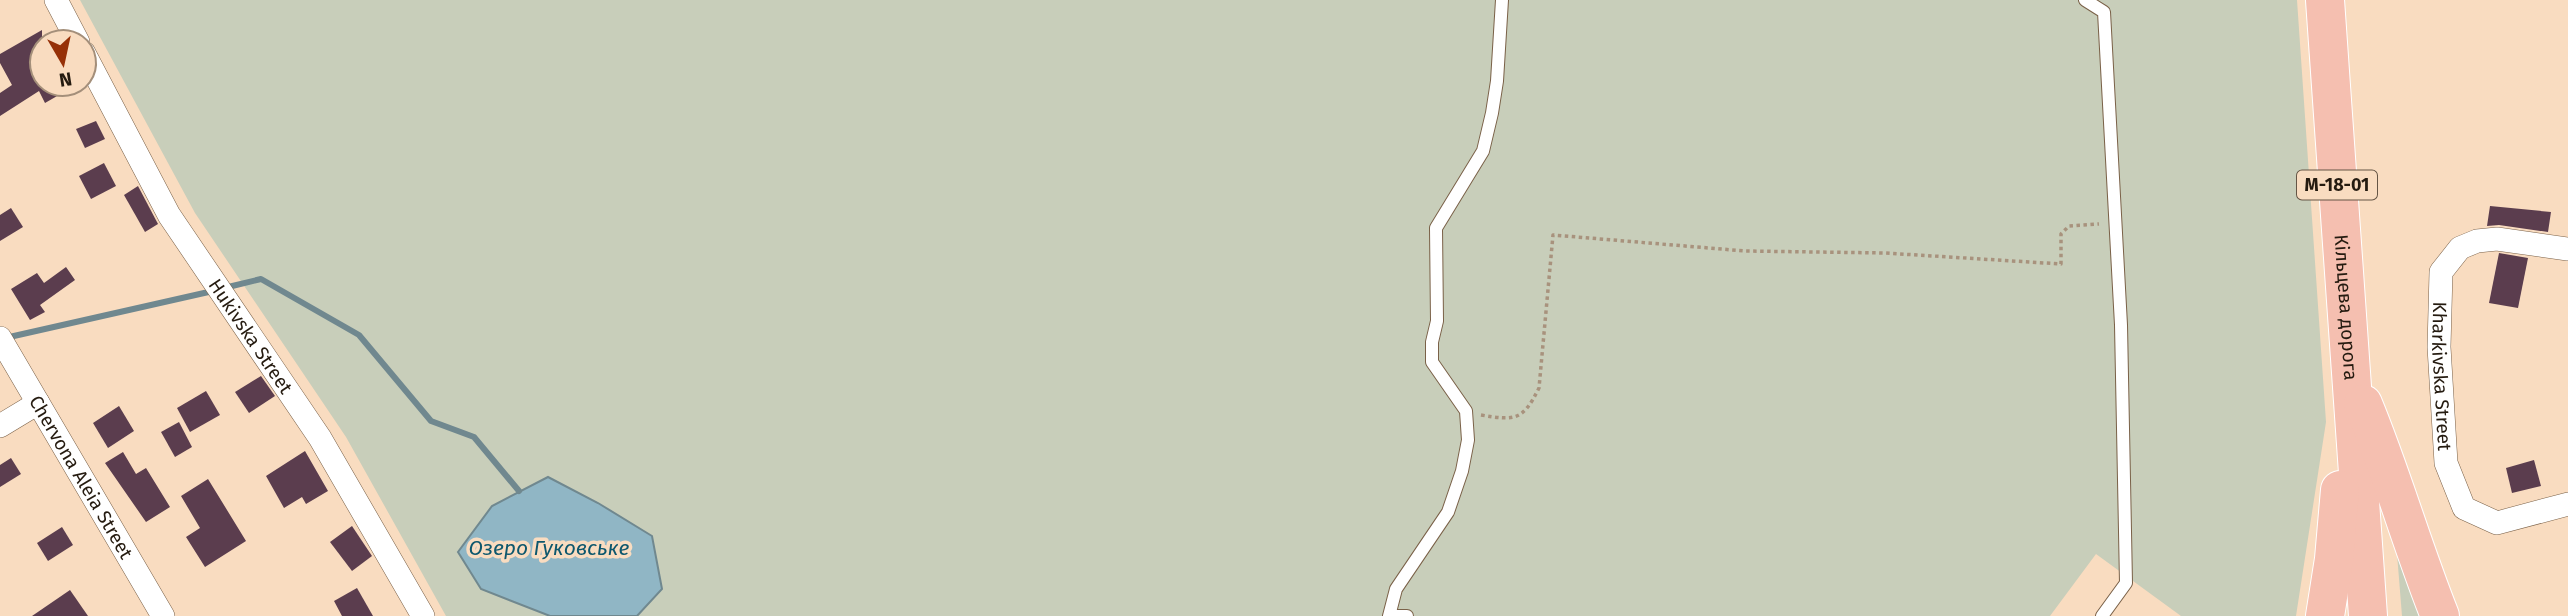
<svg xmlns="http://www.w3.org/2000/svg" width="2568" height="616" font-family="'Fira Sans',sans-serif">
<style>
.green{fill:#c8ceba}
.water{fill:#90b6c5;stroke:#70888f;stroke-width:2}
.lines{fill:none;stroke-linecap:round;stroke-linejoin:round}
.stream{stroke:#70888f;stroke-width:6}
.building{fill:#5b3d4e}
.lane-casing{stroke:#7a6148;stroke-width:14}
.street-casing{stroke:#7a6148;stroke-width:24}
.highway-casing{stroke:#fff;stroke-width:40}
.path{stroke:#a8927d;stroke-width:3.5;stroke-dasharray:3.5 3.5;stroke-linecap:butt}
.lane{stroke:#fff;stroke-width:12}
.street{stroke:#fff;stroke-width:23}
.highway{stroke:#f5bfb0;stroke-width:38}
.labels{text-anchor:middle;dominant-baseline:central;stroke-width:7;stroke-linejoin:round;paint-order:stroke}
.shield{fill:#f9dcc0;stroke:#655545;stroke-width:2}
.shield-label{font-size:18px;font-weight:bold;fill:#251b10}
.street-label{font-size:19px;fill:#251b10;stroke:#f9dcc0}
.water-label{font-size:21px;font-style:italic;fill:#0d576d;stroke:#f9dcc0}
</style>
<rect width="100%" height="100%" fill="#f9dcc0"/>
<g class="green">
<polygon points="80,0 2297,0 2326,422 2296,616 2181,616 2096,554 2050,616 446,616 346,437 195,213"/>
<polygon points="2395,529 2436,616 2402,616"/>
</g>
<polygon class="water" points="548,477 598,503 652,536 662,589 637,616 550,616 481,589 458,552 492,506"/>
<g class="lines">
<g class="stream">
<polyline points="224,288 261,279 359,335 431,421 474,437 519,491"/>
<polyline points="5,338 213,291"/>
</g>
</g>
<g class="building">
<polygon points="42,30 42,84 78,84 45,103 39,91 0,116 0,93 12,85 0,63 0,54"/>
<polygon points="96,121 105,139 85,148 76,129"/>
<polygon points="104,163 116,186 91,199 79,176"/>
<polygon points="138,186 158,224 145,232 124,195"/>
<polygon points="2490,206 2551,212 2548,232 2499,225 2487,226"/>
<polygon points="11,208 23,227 0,241 0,215"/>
<polygon points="2499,253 2528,258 2518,308 2489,303"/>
<polygon points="66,267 75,280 40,305 45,312 30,320 11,289 37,273 44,283"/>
<polygon points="261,376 275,396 249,413 235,392"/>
<polygon points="206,391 220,415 190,432 177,408"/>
<polygon points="119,406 134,431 108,448 93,423"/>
<polygon points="179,422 192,447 175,457 161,432"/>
<polygon points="305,451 328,491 306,504 302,497 284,508 266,476"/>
<polygon points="123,452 136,474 146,468 170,507 146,522 105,463"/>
<polygon points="11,458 21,474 0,487 0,465"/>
<polygon points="2534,460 2541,486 2512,493 2506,468"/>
<polygon points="208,479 246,541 205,567 186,537 200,528 181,496"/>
<polygon points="352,526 372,556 352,571 330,542"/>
<polygon points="62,527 73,545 48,561 37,543"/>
<polygon points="357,588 373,616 342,616 334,601"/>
<polygon points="70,590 88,616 32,616"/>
</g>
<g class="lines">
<g class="lane-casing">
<g id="lane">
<polyline points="2085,0 2104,12 2121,325 2126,583 2102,616"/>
<polyline points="1389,616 1396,589 1448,512 1462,471 1468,440 1466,411 1432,362 1432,342 1437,321 1436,228 1483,151 1492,113 1497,81 1502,0"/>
<polyline points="1394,616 1407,616"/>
</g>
</g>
<g class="street-casing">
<g id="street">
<polyline points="56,0 78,42"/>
<path id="s1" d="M84 53 169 215 320 438 423 616"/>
<path id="s2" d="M2568 249 2497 239 2477 241 2460 248 2441 272 2439 347 2446 463 2464 508 2497 523 2568 504"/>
<path id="s3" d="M0 338 163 616"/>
<polyline points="0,426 38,403"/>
</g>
</g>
<g class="highway-casing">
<g id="highway">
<path id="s4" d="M2325 0 2368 616"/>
<path d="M2363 404C2392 474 2412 546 2440 616"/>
<polyline points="2325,616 2334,559 2340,490"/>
</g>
</g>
<path class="path" d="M1481 415C1516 421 1523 420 1539 388L1553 235 1745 251 1885 253 2061 264V234L2069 226 2099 224"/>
<use href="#lane" class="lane"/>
<use href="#street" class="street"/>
<use href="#highway" class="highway"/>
</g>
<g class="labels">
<rect class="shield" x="2297" y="170.5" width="80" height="29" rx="5"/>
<g class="shield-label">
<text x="2337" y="185">М-18-01</text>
</g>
<g class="street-label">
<text stroke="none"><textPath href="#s4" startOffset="308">Кільцева дорога</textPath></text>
<text stroke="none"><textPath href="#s1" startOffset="329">Hukivska Street</textPath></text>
<text stroke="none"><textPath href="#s2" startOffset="245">Kharkivska Street</textPath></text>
<text stroke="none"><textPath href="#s3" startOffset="161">Chervona Aleia Street</textPath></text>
</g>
<g class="water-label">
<text x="549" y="548">Озеро Гуковське</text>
</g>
</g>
<g transform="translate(63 63) rotate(171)"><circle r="33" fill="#f9dcc0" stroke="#a48f7a" stroke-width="2"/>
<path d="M0-5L12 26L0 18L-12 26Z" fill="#963007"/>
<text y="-10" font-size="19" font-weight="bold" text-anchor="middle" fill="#251b10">N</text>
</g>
</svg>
